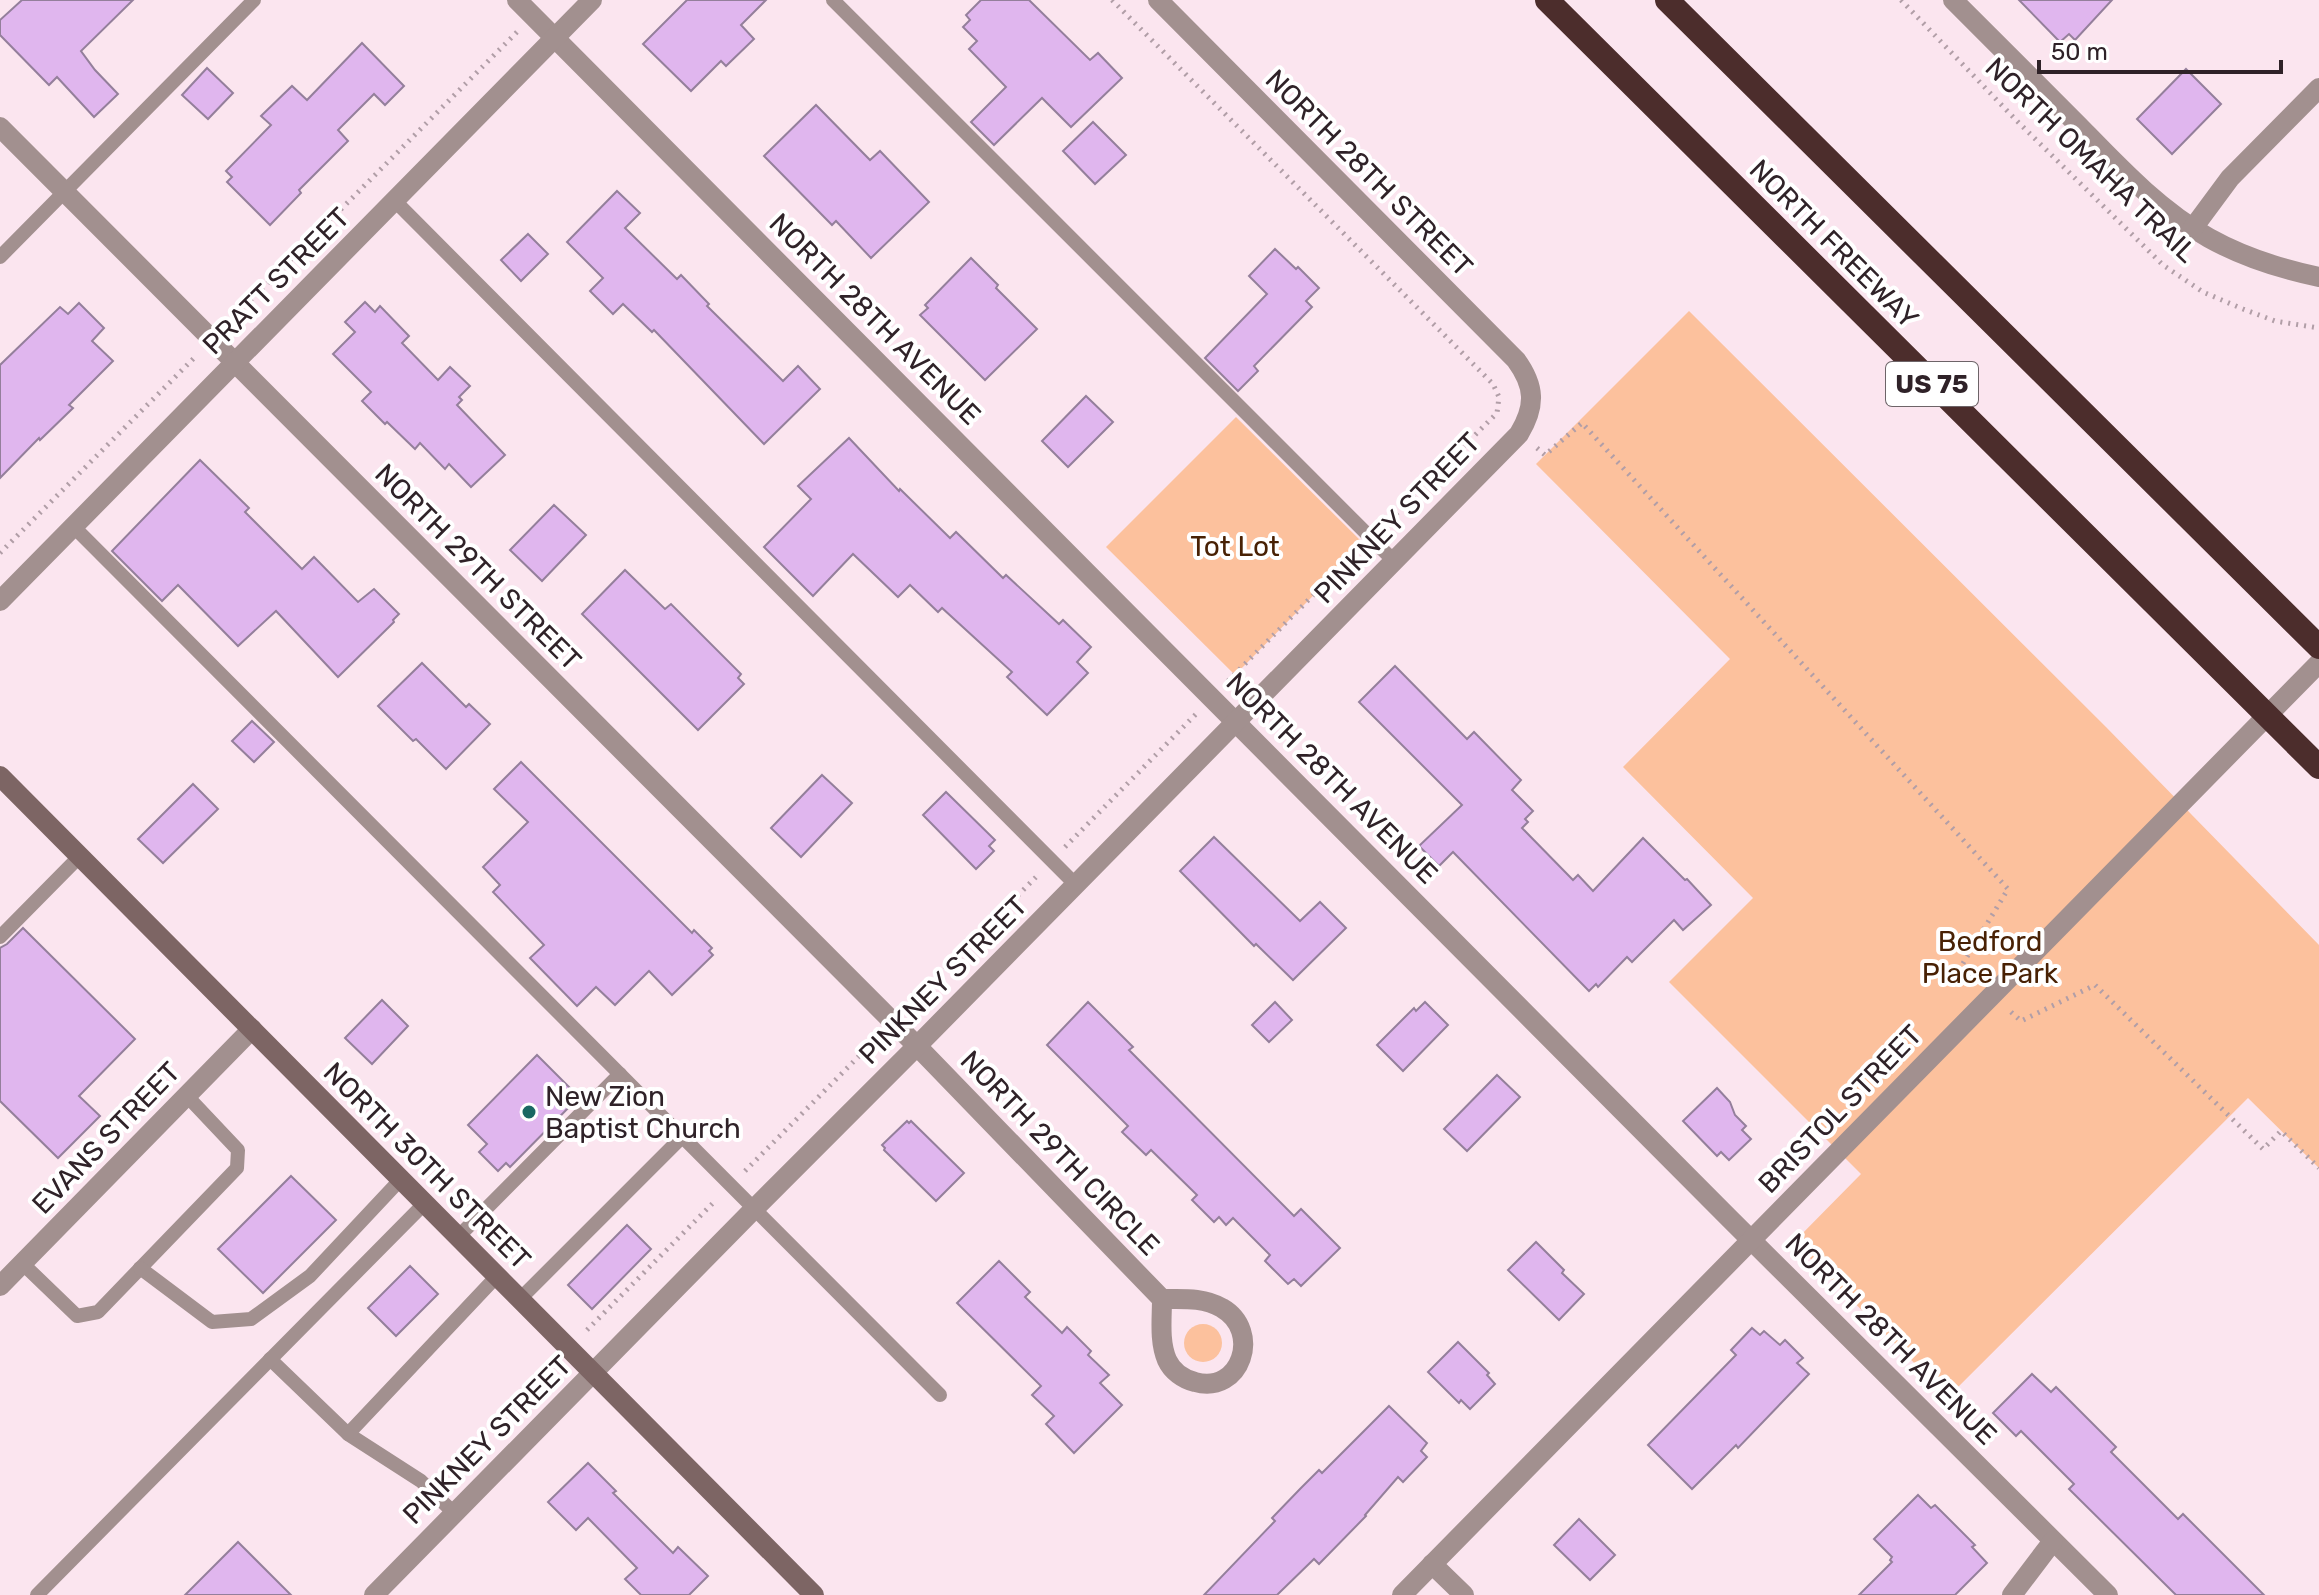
<svg xmlns="http://www.w3.org/2000/svg" width="2319" height="1595" font-family="Rubik,sans-serif">
<style>
.green{fill:#fcc19d}
.building{fill:#e0b6ee;stroke:#947f9b;stroke-width:2}
.lines{fill:none;stroke-linecap:round;stroke-linejoin:round}
.path{stroke:#b19ea7;stroke-width:5;stroke-dasharray:2 6;stroke-linecap:butt}
.service{stroke:#a2908f;stroke-width:14}
.minor{stroke:#a2908f;stroke-width:20}
.tertiary{stroke:#a2908f;stroke-width:20}
.secondary{stroke:#7d6564;stroke-width:20}
.motorway{stroke:#4c2d2c;stroke-width:24}
.poi-dot{fill:#1a6763;stroke:#fff;stroke-width:3}
.labels{text-anchor:middle;dominant-baseline:central;stroke-width:8;stroke-linejoin:round;paint-order:stroke}
.shield{fill:#fff;stroke:#6d6468;stroke-width:2}
.shield-label{font-size:26px;font-weight:bold;fill:#2f2228}
.street-label{font-size:28px;fill:#2f2228;stroke:#fff}
.park-label{font-size:28px;fill:#482104;stroke:#fff}
.poi-label{font-size:28px;fill:#2f2228;stroke:#fff;text-anchor:start}
</style>
<rect width="100%" height="100%" fill="#fbe5ef"/>
<g class="green">
<polygon points="1689,311 2106,727 2319,945 2319,1168 2248,1098 1948,1397 1794,1242 1861,1174 1669,982 1753,898 1623,767 1730,659 1536,464"/>
<polygon points="1236,417 1364,544 1235,675 1106,547"/>
<circle cx="1203" cy="1343" r="19"/>
</g>
<g class="building">
<polygon points="22,0 133,0 81,51 95,70 118,94 94,117 57,77 49,85 0,35 0,20"/>
<polygon points="687,0 766,0 741,25 754,39 726,66 721,61 691,91 643,44"/>
<polygon points="981,0 1029,0 1090,60 1098,53 1122,78 1071,127 1042,98 994,145 971,122 1006,87 969,49 977,41 963,27 970,20 966,15"/>
<polygon points="2019,0 2112,0 2075,40 2069,34 2060,42"/>
<polygon points="362,43 404,86 385,105 374,94 338,130 348,141 299,190 301,193 270,225 227,182 232,177 226,171 271,125 261,116 292,86 307,100"/>
<polygon points="207,68 233,93 208,119 182,95"/>
<polygon points="2186,69 2221,104 2172,154 2137,119"/>
<polygon points="816,105 870,160 880,151 929,202 871,258 836,221 832,225 764,156"/>
<polygon points="1093,122 1126,155 1095,184 1063,151"/>
<polygon points="617,191 640,213 625,228 677,279 681,275 709,304 707,306 783,381 798,366 820,389 764,444 654,330 652,332 623,304 613,314 590,291 603,278 567,242"/>
<polygon points="528,234 548,254 521,281 501,260"/>
<polygon points="1275,249 1296,269 1298,267 1319,288 1306,301 1312,307 1254,366 1258,371 1238,391 1205,358 1267,294 1249,276"/>
<polygon points="971,258 998,285 996,288 1037,329 985,380 920,315 928,308 925,305"/>
<polygon points="365,302 375,312 380,306 409,336 402,343 438,380 450,367 470,386 459,397 462,400 457,405 505,455 471,487 449,464 445,469 420,443 415,449 387,422 385,424 362,401 371,392 333,354 355,332 345,322"/>
<polygon points="79,303 104,328 92,341 113,361 69,405 73,408 40,440 39,438 0,478 0,365 60,307 68,314"/>
<polygon points="1086,396 1113,422 1068,467 1042,441"/>
<polygon points="849,438 899,491 900,489 950,538 956,532 1003,578 1006,575 1059,624 1063,620 1091,647 1077,662 1088,673 1047,715 1007,677 1012,672 942,608 938,612 910,585 898,597 853,554 813,596 764,547 811,499 798,486"/>
<polygon points="200,460 249,508 245,512 302,569 314,557 358,602 374,589 399,614 393,620 394,622 338,677 276,611 238,646 178,585 162,601 112,551"/>
<polygon points="554,505 586,535 542,581 510,550"/>
<polygon points="625,570 665,609 671,604 741,674 738,678 744,684 698,730 582,614"/>
<polygon points="422,663 466,707 469,704 490,724 446,769 416,739 413,741 378,706"/>
<polygon points="1395,666 1467,739 1474,732 1521,780 1512,790 1533,811 1525,819 1528,822 1522,828 1573,880 1578,875 1593,891 1643,838 1685,880 1687,879 1711,905 1683,930 1674,920 1632,962 1627,957 1598,987 1596,984 1589,991 1453,852 1439,866 1419,846 1462,805 1359,702"/>
<polygon points="252,721 274,742 254,762 232,741"/>
<polygon points="521,762 692,933 694,930 712,948 709,951 713,955 672,995 649,971 615,1005 596,987 577,1006 530,958 544,945 493,892 500,885 483,867 528,822 494,789"/>
<polygon points="822,775 852,803 801,857 771,828"/>
<polygon points="193,784 218,809 163,863 138,839"/>
<polygon points="946,792 995,840 989,846 994,851 976,869 923,815"/>
<polygon points="1214,837 1300,921 1320,902 1346,928 1293,980 1256,944 1254,946 1180,871"/>
<polygon points="23,928 135,1039 79,1096 100,1116 58,1158 0,1101 0,948 7,944"/>
<polygon points="382,1000 408,1026 372,1064 345,1038"/>
<polygon points="1088,1002 1133,1047 1129,1050 1294,1216 1301,1209 1340,1248 1301,1286 1294,1279 1288,1284 1265,1261 1270,1255 1233,1218 1226,1225 1219,1217 1214,1222 1192,1200 1197,1195 1151,1150 1146,1155 1122,1132 1128,1126 1047,1045"/>
<polygon points="1275,1002 1292,1020 1269,1042 1252,1025"/>
<polygon points="1425,1002 1448,1025 1403,1071 1377,1045 1414,1008 1416,1011"/>
<polygon points="537,1055 579,1097 510,1167 506,1163 498,1171 479,1152 487,1144 468,1125"/>
<polygon points="1497,1075 1520,1097 1467,1151 1444,1129"/>
<polygon points="1717,1088 1730,1102 1735,1115 1746,1126 1742,1130 1751,1139 1729,1160 1721,1152 1717,1156 1683,1121"/>
<polygon points="907,1121 909,1123 911,1121 964,1173 936,1201 884,1150 885,1148 882,1145"/>
<polygon points="291,1176 336,1220 263,1293 218,1249"/>
<polygon points="627,1225 651,1249 592,1309 568,1285"/>
<polygon points="1536,1242 1564,1270 1562,1273 1584,1294 1559,1320 1508,1270"/>
<polygon points="999,1261 1030,1292 1025,1297 1062,1333 1067,1327 1091,1351 1088,1355 1109,1375 1100,1383 1122,1405 1074,1453 1046,1424 1054,1416 1032,1395 1041,1386 957,1303"/>
<polygon points="410,1266 438,1294 396,1336 368,1308"/>
<polygon points="1752,1328 1760,1335 1764,1331 1780,1345 1785,1340 1803,1358 1797,1363 1809,1374 1738,1448 1736,1445 1692,1489 1648,1445 1736,1355 1731,1350"/>
<polygon points="1458,1342 1489,1373 1487,1375 1495,1384 1470,1409 1461,1400 1459,1403 1428,1372"/>
<polygon points="2032,1374 2051,1392 2056,1387 2116,1447 2111,1452 2178,1519 2183,1514 2264,1595 2176,1595 2069,1489 2074,1484 2021,1431 2016,1436 1993,1413"/>
<polygon points="1389,1406 1427,1443 1421,1451 1427,1457 1403,1482 1398,1477 1365,1515 1366,1516 1319,1564 1314,1559 1277,1595 1204,1595 1275,1521 1272,1518 1300,1489 1319,1470 1322,1473"/>
<polygon points="588,1463 616,1491 613,1493 673,1553 678,1547 708,1576 689,1595 641,1595 625,1579 637,1568 588,1518 576,1530 548,1502"/>
<polygon points="1918,1495 1931,1508 1935,1505 1975,1545 1972,1547 1987,1563 1955,1595 1859,1595 1892,1562 1890,1560 1892,1557 1874,1539"/>
<polygon points="1579,1519 1615,1555 1590,1580 1554,1545"/>
<polygon points="238,1542 291,1595 185,1595"/>
</g>
<g class="lines">
<g class="path">
<polyline points="1112,0 1493,384 1499,397 1497,413 1387,523"/>
<polyline points="1901,0 2016,120 2163,265 2203,292 2243,309 2275,321 2319,328"/>
<polyline points="228,323 517,32"/>
<polyline points="1537,448 1545,455 1582,423 2008,889 1962,965 1975,977"/>
<polyline points="0,553 196,356"/>
<polyline points="1228,681 1356,552"/>
<polyline points="1065,847 1196,714"/>
<polyline points="911,1004 1036,877"/>
<polyline points="2011,1012 2021,1021 2095,985 2263,1149 2281,1131 2319,1168"/>
<polyline points="745,1171 876,1039"/>
<polyline points="587,1330 715,1201"/>
</g>
<g class="service">
<polyline points="833,0 1394,561"/>
<polyline points="394,200 1076,885"/>
<polyline points="0,257 254,0"/>
<polyline points="73,526 940,1395"/>
<polyline points="0,937 80,856"/>
<polyline points="458,1237 620,1074"/>
<polyline points="22,1263 77,1316 98,1312 237,1168 238,1150 187,1096"/>
<polyline points="140,1268 212,1322 251,1319 310,1276 401,1179"/>
<polyline points="520,1299 682,1137"/>
<polyline points="270,1359 348,1434 421,1481 454,1513"/>
<polyline points="348,1434 497,1276"/>
<polyline points="37,1595 425,1203"/>
</g>
<g class="minor">
<polyline points="517,0 1730,1219 2108,1595"/>
<path d="M1953 0C1995 42 2037 84 2079 126 2119 167 2159 210 2209 238 2243 257 2281 269 2319 277"/>
<path d="M0 127 917 1046 1162 1299C1182 1299 1204 1297 1222 1308 1262 1331 1241 1395 1195 1382 1183 1379 1172 1371 1167 1360 1159 1341 1162 1319 1162 1299"/>
<polyline points="2193,228 2230,178 2319,88"/>
<polyline points="0,601 592,0"/>
<polyline points="0,1286 252,1029"/>
<polyline points="1432,1564 1464,1595"/>
<path d="M374 1595 754 1209 917 1046 1519 434C1536 406 1535 386 1516 360L1158 0"/>
<polyline points="2012,1595 2053,1541"/>
</g>
<polyline class="tertiary" points="1402,1595 2319,663"/>
<polyline class="secondary" points="0,776 814,1595"/>
<g class="motorway">
<polyline points="1547,0 2319,767"/>
<polyline points="1667,0 2319,647"/>
</g>
</g>
<circle class="poi-dot" cx="529" cy="1112" r="8"/>
<g class="labels">
<rect class="shield" x="1886" y="362" width="92" height="44" rx="6"/>
<g class="shield-label">
<text x="1932" y="384">US 75</text>
</g>
<g class="street-label">
<text transform="translate(2091 160) rotate(44)">NORTH OMAHA TRAIL</text>
<text transform="translate(1369 173) rotate(45)">NORTH 28TH STREET</text>
<text transform="translate(1834 244) rotate(45)">NORTH FREEWAY</text>
<text transform="translate(276 281) rotate(-45)">PRATT STREET</text>
<text transform="translate(875 319) rotate(45)">NORTH 28TH AVENUE</text>
<text transform="translate(1397 518) rotate(-46)">PINKNEY STREET</text>
<text transform="translate(478 567) rotate(45)">NORTH 29TH STREET</text>
<text transform="translate(1332 778) rotate(45)">NORTH 28TH AVENUE</text>
<text transform="translate(943 980) rotate(-45)">PINKNEY STREET</text>
<text transform="translate(1840 1109) rotate(-46)">BRISTOL STREET</text>
<text transform="translate(106 1138) rotate(-46)">EVANS STREET</text>
<text transform="translate(1060 1153) rotate(46)">NORTH 29TH CIRCLE</text>
<text transform="translate(427 1166) rotate(45)">NORTH 30TH STREET</text>
<text transform="translate(1891 1339) rotate(45)">NORTH 28TH AVENUE</text>
<text transform="translate(487 1440) rotate(-45)">PINKNEY STREET</text>
</g>
<g class="park-label">
<text x="1235" y="546">Tot Lot</text>
<text x="1990" y="941">Bedford<tspan x="1990" dy="32">Place Park</tspan></text>
</g>
<g class="poi-label">
<text x="545" y="1096">New Zion<tspan x="545" dy="32">Baptist Church</tspan></text>
</g>
</g>
<path d="M2039 60v12h242v-12" fill="none" stroke="#2f2228" stroke-width="4"/>
<text x="2051" y="60" font-size="24" fill="#2f2228" stroke="#ffffff" stroke-width="6" paint-order="stroke">50 m</text>
</svg>
